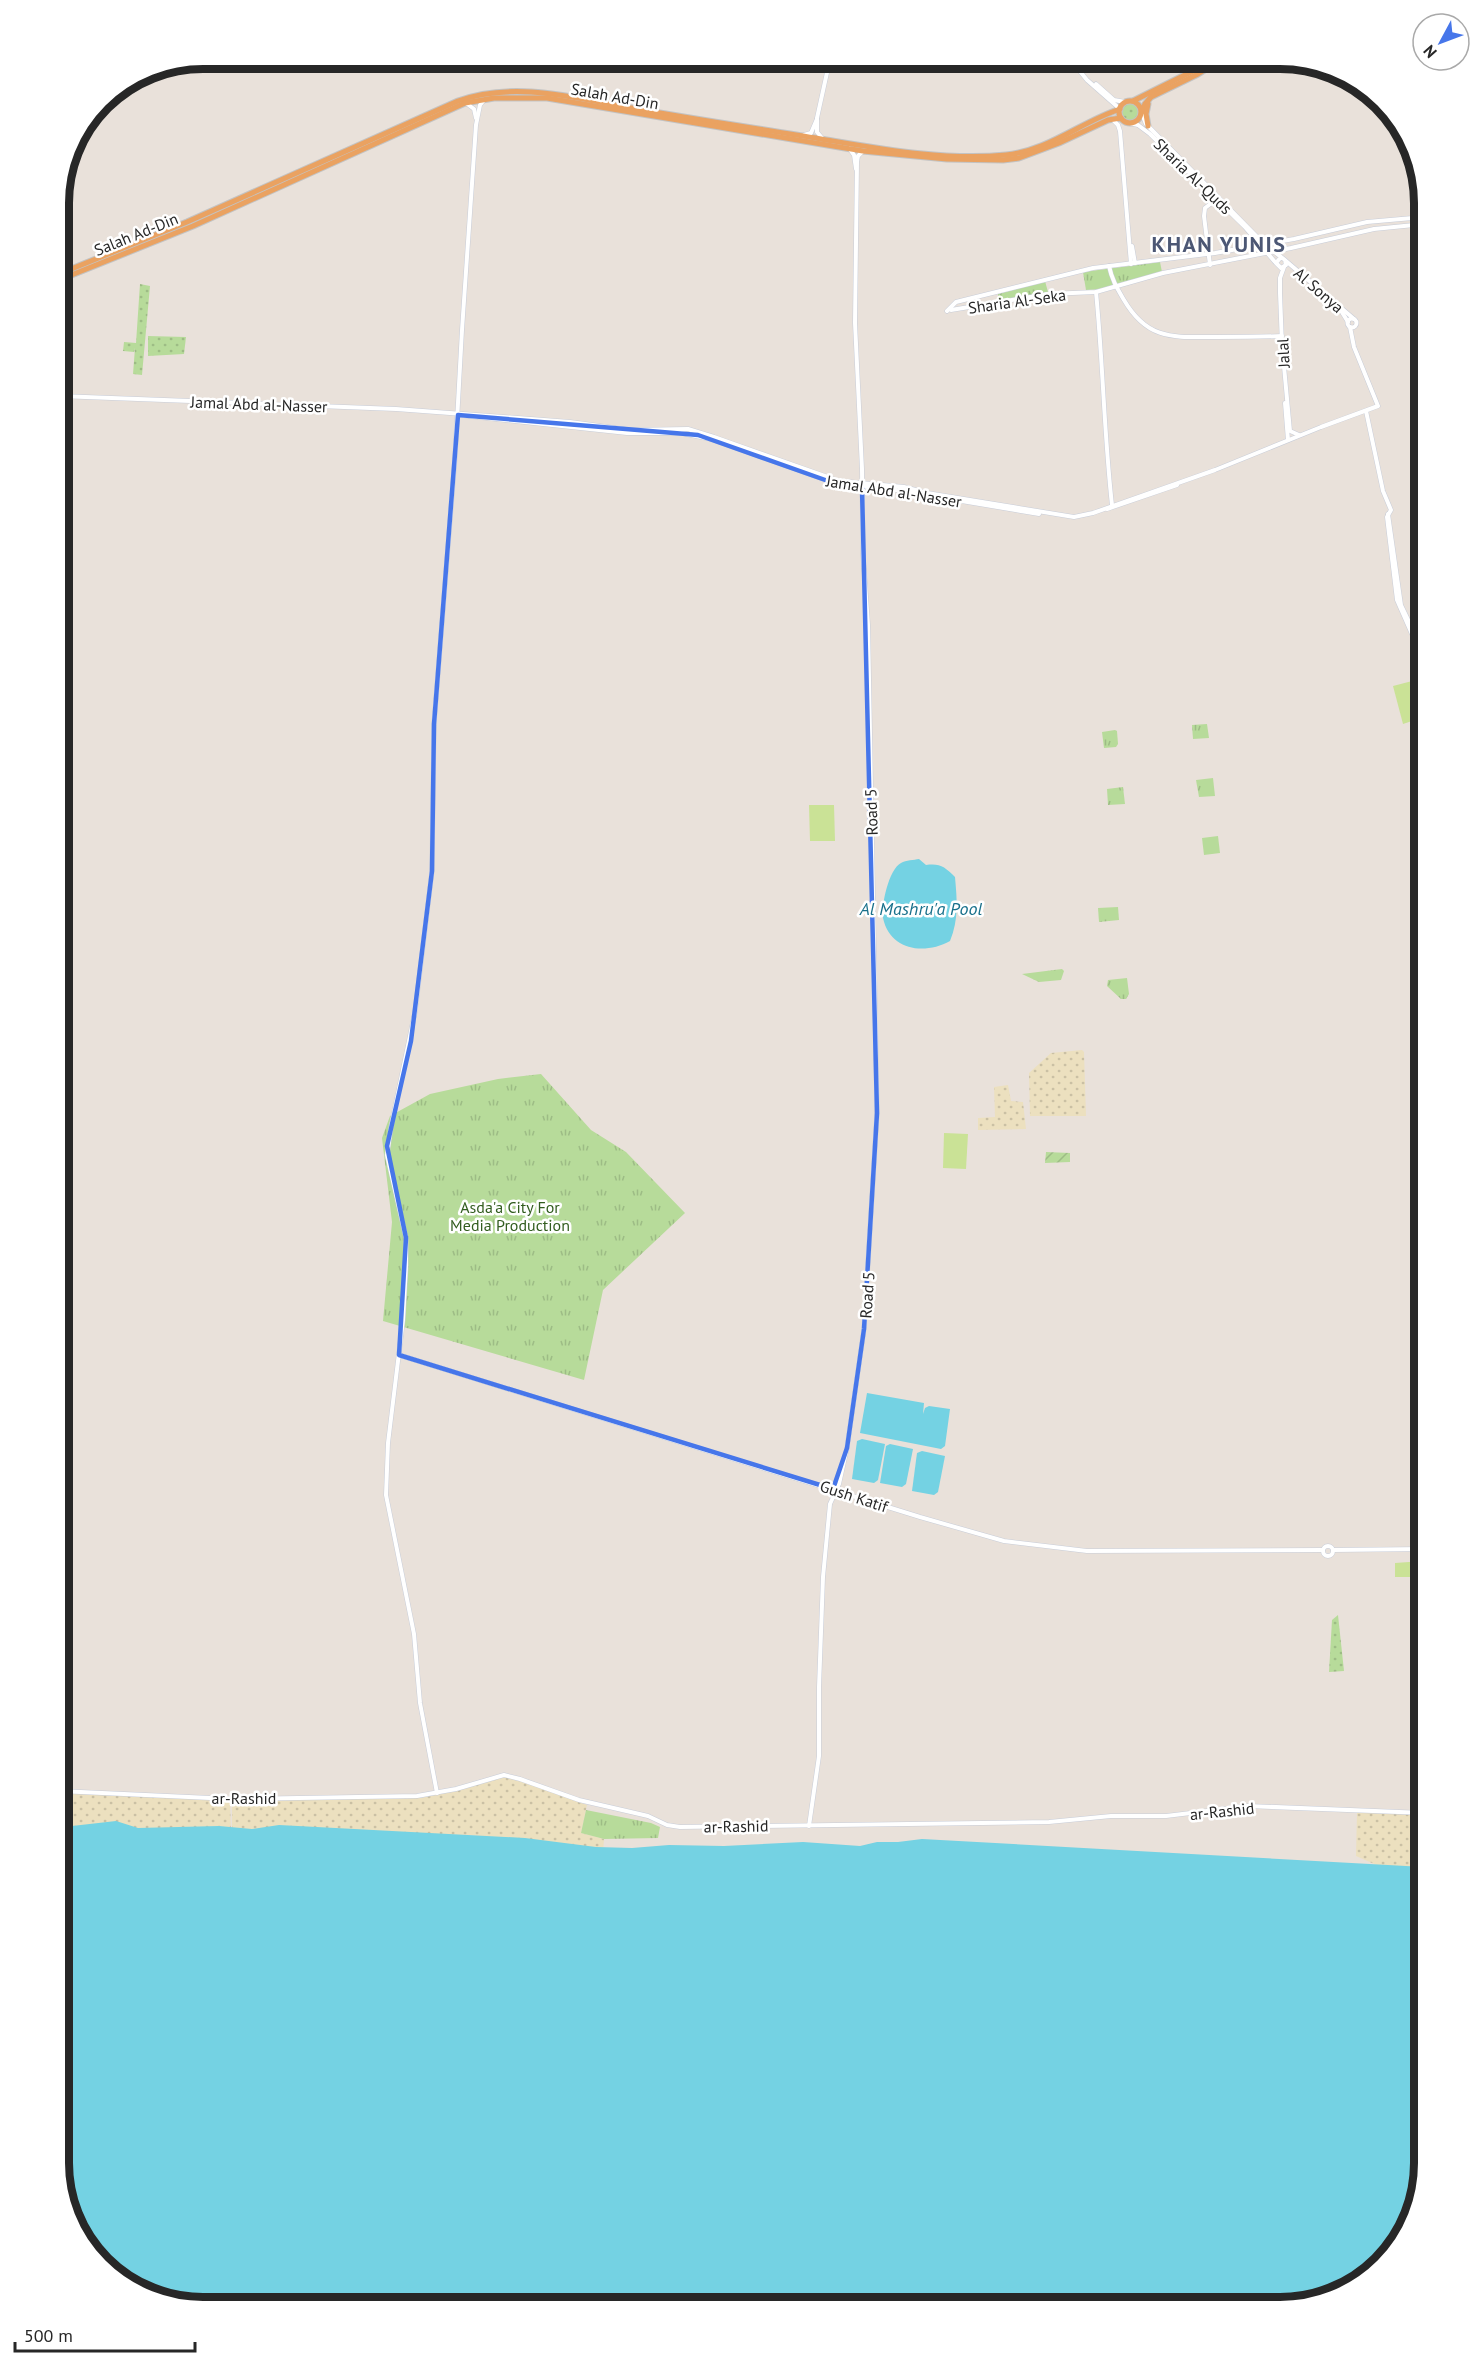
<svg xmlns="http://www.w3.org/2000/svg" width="1483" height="2366" font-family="'PT Sans',sans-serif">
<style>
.grass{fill:url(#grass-dots)}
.sand{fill:url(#sand-dots)}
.park{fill:url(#park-tufts)}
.garden{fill:url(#garden-furrows)}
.pitch{fill:#cae296}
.water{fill:#74d2e3}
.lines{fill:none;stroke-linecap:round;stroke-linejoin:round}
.secondary-casing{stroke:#c8cdd8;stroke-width:5}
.trunk-casing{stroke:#c3c3c3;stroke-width:7}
.secondary{stroke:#fff;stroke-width:4}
.trunk{stroke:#eaa261;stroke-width:5}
.marked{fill:none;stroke:#4676ea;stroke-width:4.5;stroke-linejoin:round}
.labels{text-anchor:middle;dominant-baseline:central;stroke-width:5;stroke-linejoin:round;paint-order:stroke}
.street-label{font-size:16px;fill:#272727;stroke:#fff}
.park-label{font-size:16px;fill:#325d1f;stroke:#fff}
.water-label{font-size:18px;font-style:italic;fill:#18708b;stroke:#fff}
.district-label{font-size:22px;font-weight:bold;letter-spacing:1.5px;fill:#4c5774;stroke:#fff}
.rim{fill:none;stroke:#272727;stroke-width:8}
</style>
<defs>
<pattern id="grass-dots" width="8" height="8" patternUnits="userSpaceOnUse" patternTransform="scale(1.5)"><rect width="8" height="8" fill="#b7db9a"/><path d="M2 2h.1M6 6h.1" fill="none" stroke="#9dbc85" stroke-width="1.8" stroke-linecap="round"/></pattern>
<pattern id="sand-dots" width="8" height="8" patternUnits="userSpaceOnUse" patternTransform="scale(1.5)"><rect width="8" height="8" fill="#ece0bf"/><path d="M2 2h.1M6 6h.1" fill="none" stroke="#cac0a4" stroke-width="1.8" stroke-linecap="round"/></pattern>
<pattern id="park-tufts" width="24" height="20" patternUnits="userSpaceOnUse" patternTransform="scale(1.5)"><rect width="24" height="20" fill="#b7db9a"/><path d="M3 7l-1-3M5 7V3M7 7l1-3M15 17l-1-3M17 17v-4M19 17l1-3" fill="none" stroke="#9dbc85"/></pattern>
<pattern id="garden-furrows" width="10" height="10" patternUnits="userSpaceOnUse" patternTransform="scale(1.5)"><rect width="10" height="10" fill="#b7db9a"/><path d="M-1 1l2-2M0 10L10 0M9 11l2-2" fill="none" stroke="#9dbc85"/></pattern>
</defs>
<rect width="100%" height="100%" fill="#e9e1da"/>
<g class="grass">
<circle cx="1130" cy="112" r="9"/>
<polygon points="140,284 150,286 142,375 133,374 135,348 134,352 123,351 124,342 136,343"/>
<polygon points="148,336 186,337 184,354 148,356"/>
<polygon points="1338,1615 1344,1671 1329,1672 1332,1620"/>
</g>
<g class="sand">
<polygon points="1082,1050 1084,1052 1086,1116 1030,1116 1029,1073 1051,1053"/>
<polygon points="1008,1085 1011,1101 1023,1102 1026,1129 978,1130 978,1118 995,1117 994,1087"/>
<polygon points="500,1777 516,1779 587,1805 581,1833 604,1839 603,1853 471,1835 232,1832 232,1800 421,1798 459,1790"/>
<polygon points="59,1793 230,1800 231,1836 59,1842"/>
<polygon points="1357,1812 1424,1815 1424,1872 1388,1870 1356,1856"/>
</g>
<g class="park">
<polygon points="1160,262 1162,272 1105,289 1086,290 1083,272"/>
<polygon points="1045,281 1048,292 999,302 998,294"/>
<polygon points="1207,724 1209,738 1193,739 1192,725"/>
<polygon points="1115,730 1117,731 1118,744 1116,747 1104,748 1102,732"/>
<polygon points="1213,778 1215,796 1199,797 1196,780"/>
<polygon points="1123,787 1125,804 1108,805 1107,789"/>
<polygon points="1218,836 1220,853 1204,855 1202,838"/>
<polygon points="1118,907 1119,920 1099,922 1098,908"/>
<polygon points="1062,969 1064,971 1061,980 1039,982 1022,974"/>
<polygon points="1127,978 1129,994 1126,999 1121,999 1107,986 1108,980"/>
<polygon points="541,1074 591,1130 626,1152 685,1213 603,1290 584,1380 383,1321 392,1222 382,1138 390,1116 430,1094 498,1079"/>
<polygon points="586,1810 651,1823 660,1827 658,1838 604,1839 581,1833"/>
</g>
<polygon class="garden" points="1046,1152 1070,1153 1070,1162 1045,1163"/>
<g class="pitch">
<polygon points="1416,680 1424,706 1424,717 1403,724 1393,686"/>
<polygon points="809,805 834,805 835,841 810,841"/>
<polygon points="944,1133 968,1134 966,1169 943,1168"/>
<polygon points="1423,1561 1421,1577 1395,1577 1395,1563"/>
</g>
<g class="water">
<path d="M919 859 926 865C940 863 945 867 955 877 957 900 959 919 950 941 925 955 890 951 883 918 881 905 889 869 901 863 906 860 914 860 919 859Z"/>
<polygon points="867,1393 924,1403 923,1414 925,1408 929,1406 950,1409 945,1446 941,1449 860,1433"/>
<polygon points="862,1439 885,1444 878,1480 874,1483 852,1479 857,1441"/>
<polygon points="890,1444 913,1449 906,1484 902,1487 880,1483 886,1446"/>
<polygon points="922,1451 945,1456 938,1492 934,1495 912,1491 917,1453"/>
<polygon points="116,1821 138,1828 219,1826 252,1829 279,1825 525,1838 596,1847 632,1848 669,1845 724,1846 803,1842 860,1846 877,1842 898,1842 922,1839 1424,1867 1424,2163 1400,2243 1344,2292 1279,2307 194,2307 123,2283 74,2227 59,2162 59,1825 72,1826"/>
</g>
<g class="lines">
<g class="secondary-casing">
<g id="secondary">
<polyline points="1070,59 1087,80 1120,109"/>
<polyline points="1096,84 1114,100 1125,102"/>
<polyline points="466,103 474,109 476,118"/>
<polyline points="1142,114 1146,124 1264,244 1285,260 1286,265 1281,268 1276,263 1281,257"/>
<polyline points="1113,120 1118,125 1120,131 1131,264"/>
<polyline points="1130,123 1138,125 1150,134 1245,227 1275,262"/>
<polyline points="804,135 811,133 817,119"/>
<polyline points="822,138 817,132 817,118 830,59"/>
<polyline points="849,148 854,155 856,169"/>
<polyline points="1132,246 1135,263"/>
<polyline points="1286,261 1354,319"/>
<polyline points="1210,265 1204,216 1205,208 1213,202 1212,195"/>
<path d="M1109 266C1112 280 1117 288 1124 300 1148 341 1174 337 1216 337 1238 337 1260 337 1282 336"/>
<polyline points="1284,267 1280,278 1280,293 1282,345 1290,431 1299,435"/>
<path d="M1096 292C1103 363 1104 434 1112 505"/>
<polyline points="1340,309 1348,322"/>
<polyline points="951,310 1049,294 1096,292 1163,273 1291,248 1374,229 1424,224"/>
<polyline points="947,311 956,302 1093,268 1215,253 1294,239 1367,222 1424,217"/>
<circle cx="1352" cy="323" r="4.5"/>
<polyline points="59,396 396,409 570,422 630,430 688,429 714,437 839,481 904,487 927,493 1074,517 1093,513 1215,470 1321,427 1378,406 1354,347 1350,327"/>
<polyline points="1285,403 1288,440"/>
<polyline points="1366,411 1383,491 1391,510 1387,517 1397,600 1419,650 1424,669"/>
<polyline points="459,415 627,433 681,433 711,439 838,484 890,489 1039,514"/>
<polyline points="1107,509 1177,485"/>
<polyline points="1388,514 1401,605 1424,653"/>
<polyline points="399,1355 920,1517 1004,1541 1087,1551 1323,1550"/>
<circle cx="1328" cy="1551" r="5"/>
<polyline points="1333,1550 1424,1549"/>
<polyline points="59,1791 232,1799 417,1796 456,1789 504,1775 520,1779 579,1800 648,1816 667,1825 680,1827 1049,1822 1111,1816 1166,1816 1248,1806 1424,1813"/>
<polyline points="437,1793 420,1703 414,1634 386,1495 388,1443 403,1320 406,1266 406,1238 387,1155 391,1127 415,1012 432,871 434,724 455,457 462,330 476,125 480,105 484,100"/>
<polyline points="809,1826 819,1756 819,1687 823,1577 830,1504 839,1484 847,1448 864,1329 877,1113 868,625 863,555 862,469 855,323 857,162 858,156 863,151"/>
</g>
</g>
<g class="trunk-casing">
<g id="trunk">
<circle cx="1130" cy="112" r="11"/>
<polyline points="1133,101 1195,70 1213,59"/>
<polyline points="1142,112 1145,104 1151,97 1198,74 1222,59"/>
<polyline points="1148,126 1146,114 1148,104"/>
<path d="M59 274 187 222 458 101C516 80 578 99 637 109 698 120 760 129 821 139 881 149 945 161 1006 155 1048 151 1081 122 1120 109"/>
<polyline points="59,280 193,226 465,103 494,98 547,98 863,151 947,159 1003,160 1019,158 1059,143 1108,120 1121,118"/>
</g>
</g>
<use href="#secondary" class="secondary"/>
<use href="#trunk" class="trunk"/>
</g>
<path class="marked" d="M458 415 698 435 828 481 862 488 877 1113 864 1329 847 1448 833 1489 399 1355 406 1238 387 1146 411 1041 432 871 434 724Z"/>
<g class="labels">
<g class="street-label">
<text transform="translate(615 96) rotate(10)">Salah Ad-Din</text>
<text transform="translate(1193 176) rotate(44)">Sharia Al-Quds</text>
<text transform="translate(136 234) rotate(-22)">Salah Ad-Din</text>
<text transform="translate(1319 290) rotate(41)">Al Sonya</text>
<text transform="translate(1017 301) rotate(-8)">Sharia Al-Seka</text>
<text transform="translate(1283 353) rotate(-93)">Jalal</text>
<text transform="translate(259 404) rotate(2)">Jamal Abd al-Nasser</text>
<text transform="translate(894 491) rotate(9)">Jamal Abd al-Nasser</text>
<text transform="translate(871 812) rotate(-92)">Road 5</text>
<text transform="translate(867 1295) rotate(-86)">Road 5</text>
<text transform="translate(854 1496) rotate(18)">Gush Katif</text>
<text x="244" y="1798">ar-Rashid</text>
<text transform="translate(1222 1811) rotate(-6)">ar-Rashid</text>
<text transform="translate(736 1826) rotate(-1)">ar-Rashid</text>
</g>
<g class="park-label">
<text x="510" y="1207">Asda'a City For<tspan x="510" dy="18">Media Production</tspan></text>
</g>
<g class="water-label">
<text x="921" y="908">Al Mashru'a Pool</text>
</g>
<g class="district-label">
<text x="1219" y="244">KHAN YUNIS</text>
</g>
</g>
<path d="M0 0H1483V2366H0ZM203 69H1280A134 134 0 0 1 1414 203V2163A134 134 0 0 1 1280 2297H203A134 134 0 0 1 69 2163V203A134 134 0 0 1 203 69Z" fill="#fff" fill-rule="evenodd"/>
<path class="rim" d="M203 69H1280A134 134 0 0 1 1414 203V2163A134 134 0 0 1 1280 2297H203A134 134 0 0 1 69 2163V203A134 134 0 0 1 203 69Z"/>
<g transform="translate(1441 42) rotate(229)"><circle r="28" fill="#ffffff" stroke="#a9a9a9" stroke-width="1.5"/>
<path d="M0-4.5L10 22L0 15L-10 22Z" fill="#4676ea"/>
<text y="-9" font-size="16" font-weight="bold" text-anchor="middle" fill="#272727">N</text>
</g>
<path d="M15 2342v9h180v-9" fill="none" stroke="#272727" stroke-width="3"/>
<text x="24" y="2342" font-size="18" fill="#272727" stroke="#ffffff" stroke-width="4.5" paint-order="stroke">500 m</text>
</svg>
